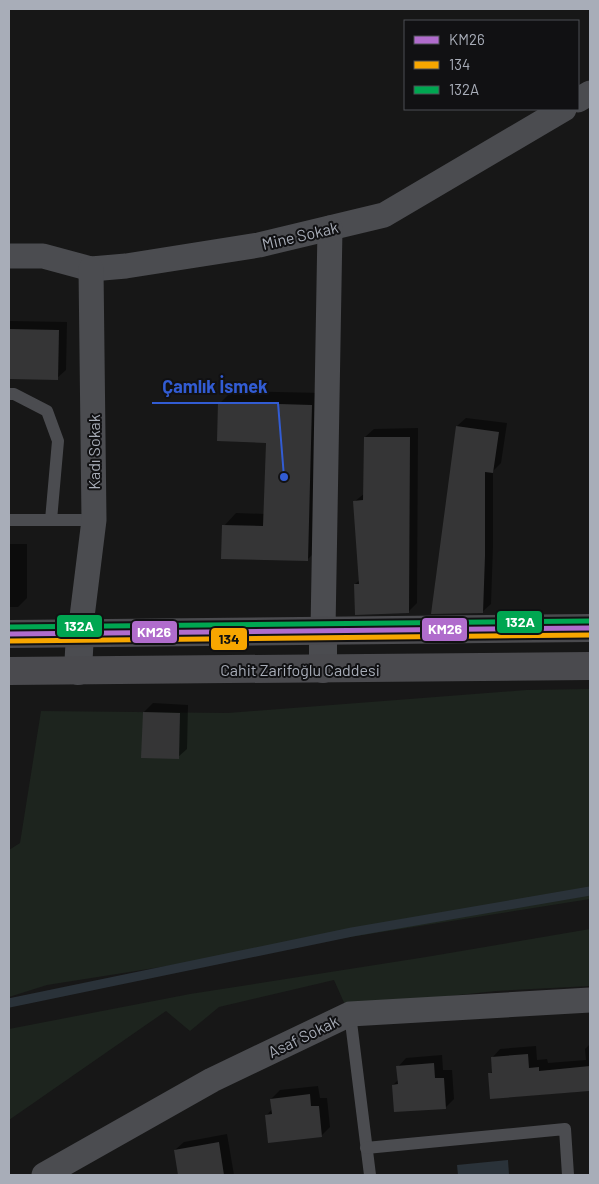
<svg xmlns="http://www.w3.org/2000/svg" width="599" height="1184" font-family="Barlow,sans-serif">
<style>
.green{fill:#1d241e}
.water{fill:#2a3239}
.shadow{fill:#0007}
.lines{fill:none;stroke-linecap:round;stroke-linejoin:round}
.stream{stroke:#2a3239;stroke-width:9}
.building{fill:#353536}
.service{stroke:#4b4c50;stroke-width:12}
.minor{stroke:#4b4c50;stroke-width:25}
.tertiary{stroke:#4b4c50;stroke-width:28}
.secondary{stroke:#4a4a4e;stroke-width:28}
.bus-1-casing{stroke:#111113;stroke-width:9}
.bus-2-casing{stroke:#111113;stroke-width:9}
.bus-3-casing{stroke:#111113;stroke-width:9}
.bus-1{stroke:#b06ccc;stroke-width:5}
.bus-2{stroke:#f7a600;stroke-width:5}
.bus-3{stroke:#00a651;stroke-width:5}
.labels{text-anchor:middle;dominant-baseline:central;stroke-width:4;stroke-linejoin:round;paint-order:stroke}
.street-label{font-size:16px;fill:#a8adb8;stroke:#111113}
.leader{fill:none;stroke:#325cd3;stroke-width:2}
.callout-dot{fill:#325cd3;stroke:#111113;stroke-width:2}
.callout-label{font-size:18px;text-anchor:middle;font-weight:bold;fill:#325cd3;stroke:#111113;stroke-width:4;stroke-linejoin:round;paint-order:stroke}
.line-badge{stroke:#111113;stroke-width:2}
.badge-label{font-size:14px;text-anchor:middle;font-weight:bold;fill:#fff}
.pale-badge-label{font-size:14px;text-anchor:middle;font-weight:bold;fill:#111}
</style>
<rect width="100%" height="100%" fill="#171717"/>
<g class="green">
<polygon points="590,689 590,899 47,985 9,997 9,850 20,843 41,711 228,713 526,690"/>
<polygon points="590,929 590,986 496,991 346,1007 334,980 219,1007 190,1031 166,1011 9,1120 9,1029 190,994 426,957"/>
</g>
<polygon class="water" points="508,1160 509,1175 458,1175 457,1165"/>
<g class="shadow">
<polygon points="9,321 67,322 66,370 57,378 9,378"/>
<polygon points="232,391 323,393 319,548 307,560 224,526 236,513 265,514 267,442 220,403"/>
<polygon points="466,418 507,423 501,463 493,471 493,546 491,604 482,612 457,426"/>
<polygon points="418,428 417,603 408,612 355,584 360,580 354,502 365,493 365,437 374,429"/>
<polygon points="9,544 27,544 27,598 18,607 9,607"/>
<polygon points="153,703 188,705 187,749 178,757 144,712"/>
<polygon points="590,1044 590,1091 491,1098 490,1074 493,1071 492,1058 500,1049 536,1046 537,1060 547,1059 548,1063 586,1060 585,1049"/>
<polygon points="442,1055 443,1070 452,1070 454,1099 446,1107 393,1085 398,1080 398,1067 406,1058"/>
<polygon points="318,1086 320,1098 327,1098 330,1127 321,1136 267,1115 272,1109 271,1099 280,1090"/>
<polygon points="227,1134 234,1175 179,1175 175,1150 184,1142"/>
</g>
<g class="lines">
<polyline class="stream" points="9,1003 352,932 590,891"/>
</g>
<g class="building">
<polygon points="9,329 59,330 58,380 9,379"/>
<polygon points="218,402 312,405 308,561 221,559 222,525 263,526 266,443 217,441"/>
<polygon points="456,426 499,432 493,473 485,472 485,556 483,613 431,614"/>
<polygon points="364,437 410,437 409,613 355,615 354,584 359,584 353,501 363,500"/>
<polygon points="143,712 180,713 179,759 141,758"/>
<polygon points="528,1054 529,1068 539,1067 539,1071 590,1066 590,1091 490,1099 488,1073 492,1073 491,1057"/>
<polygon points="434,1063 435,1078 444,1078 446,1109 394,1112 392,1085 398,1084 396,1066"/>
<polygon points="310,1094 311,1106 319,1106 322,1137 268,1143 265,1115 272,1114 270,1099"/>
<polygon points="219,1142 224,1175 178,1175 174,1150"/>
</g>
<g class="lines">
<g class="service">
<polyline points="9,394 14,394 47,411 58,441 51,520"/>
<polyline points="9,520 94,520"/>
<polyline points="350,1014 370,1175"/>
<polyline points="366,1148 565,1129 568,1175"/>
</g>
<g class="minor">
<polyline points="578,100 590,93"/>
<polyline points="9,256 43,256 91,269 126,266 259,245 384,215 564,109"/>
<polyline points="323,630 330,228"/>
<polyline points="80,633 94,520 91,269"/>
<polyline points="44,1175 212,1080 350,1014 590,1000"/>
</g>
<g class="tertiary">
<polyline points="323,669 323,630"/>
<polyline points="78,671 80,633"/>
</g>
<g class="secondary">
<polyline points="9,634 590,628"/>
<polyline points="9,671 590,666"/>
</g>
<g class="bus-1-casing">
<polyline id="bus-1" points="9,634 590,628"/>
</g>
<g class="bus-2-casing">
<polyline id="bus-2" points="9,641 590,635"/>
</g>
<g class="bus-3-casing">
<polyline id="bus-3" points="9,627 590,621"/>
</g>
<use href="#bus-1" class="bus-1"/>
<use href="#bus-2" class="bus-2"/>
<use href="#bus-3" class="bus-3"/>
</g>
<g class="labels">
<g class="street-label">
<text transform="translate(300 235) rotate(-13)">Mine Sokak</text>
<text transform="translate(93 452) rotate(-90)">Kadı Sokak</text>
<text x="300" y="669">Cahit Zarifoğlu Caddesi</text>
<text transform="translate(303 1036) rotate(-26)">Asaf Sokak</text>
</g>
</g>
<path class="leader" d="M284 477L278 403H152"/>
<circle class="callout-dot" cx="284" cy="477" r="5"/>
<g class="callout-label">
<text x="215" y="393">Çamlık İsmek</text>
</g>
<g class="line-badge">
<rect x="496" y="610" width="47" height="24" rx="5" fill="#00a651"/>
<rect x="56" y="614" width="47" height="24" rx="5" fill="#00a651"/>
<rect x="421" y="617" width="47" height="25" rx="5" fill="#b06ccc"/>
<rect x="131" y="620" width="47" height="24" rx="5" fill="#b06ccc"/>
<rect x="210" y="627" width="38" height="24" rx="5" fill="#f7a600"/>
</g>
<g class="badge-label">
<text x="520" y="627">132A</text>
<text x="79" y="631">132A</text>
<text x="445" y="634">KM26</text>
<text x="154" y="637">KM26</text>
</g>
<g class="pale-badge-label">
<text x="229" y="644">134</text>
</g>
<rect width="599" height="1184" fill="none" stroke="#a8adb8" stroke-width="20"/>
<rect x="404" y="20" width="175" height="90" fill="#111113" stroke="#4d4f55"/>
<rect x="414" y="36" width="25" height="8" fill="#b06ccc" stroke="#4d4f55"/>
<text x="449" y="45" font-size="15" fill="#a8adb8">KM26</text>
<rect x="414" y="61" width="25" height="8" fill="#f7a600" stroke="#4d4f55"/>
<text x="449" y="70" font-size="15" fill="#a8adb8">134</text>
<rect x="414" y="86" width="25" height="8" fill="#00a651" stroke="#4d4f55"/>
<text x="449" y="95" font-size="15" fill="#a8adb8">132A</text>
</svg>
